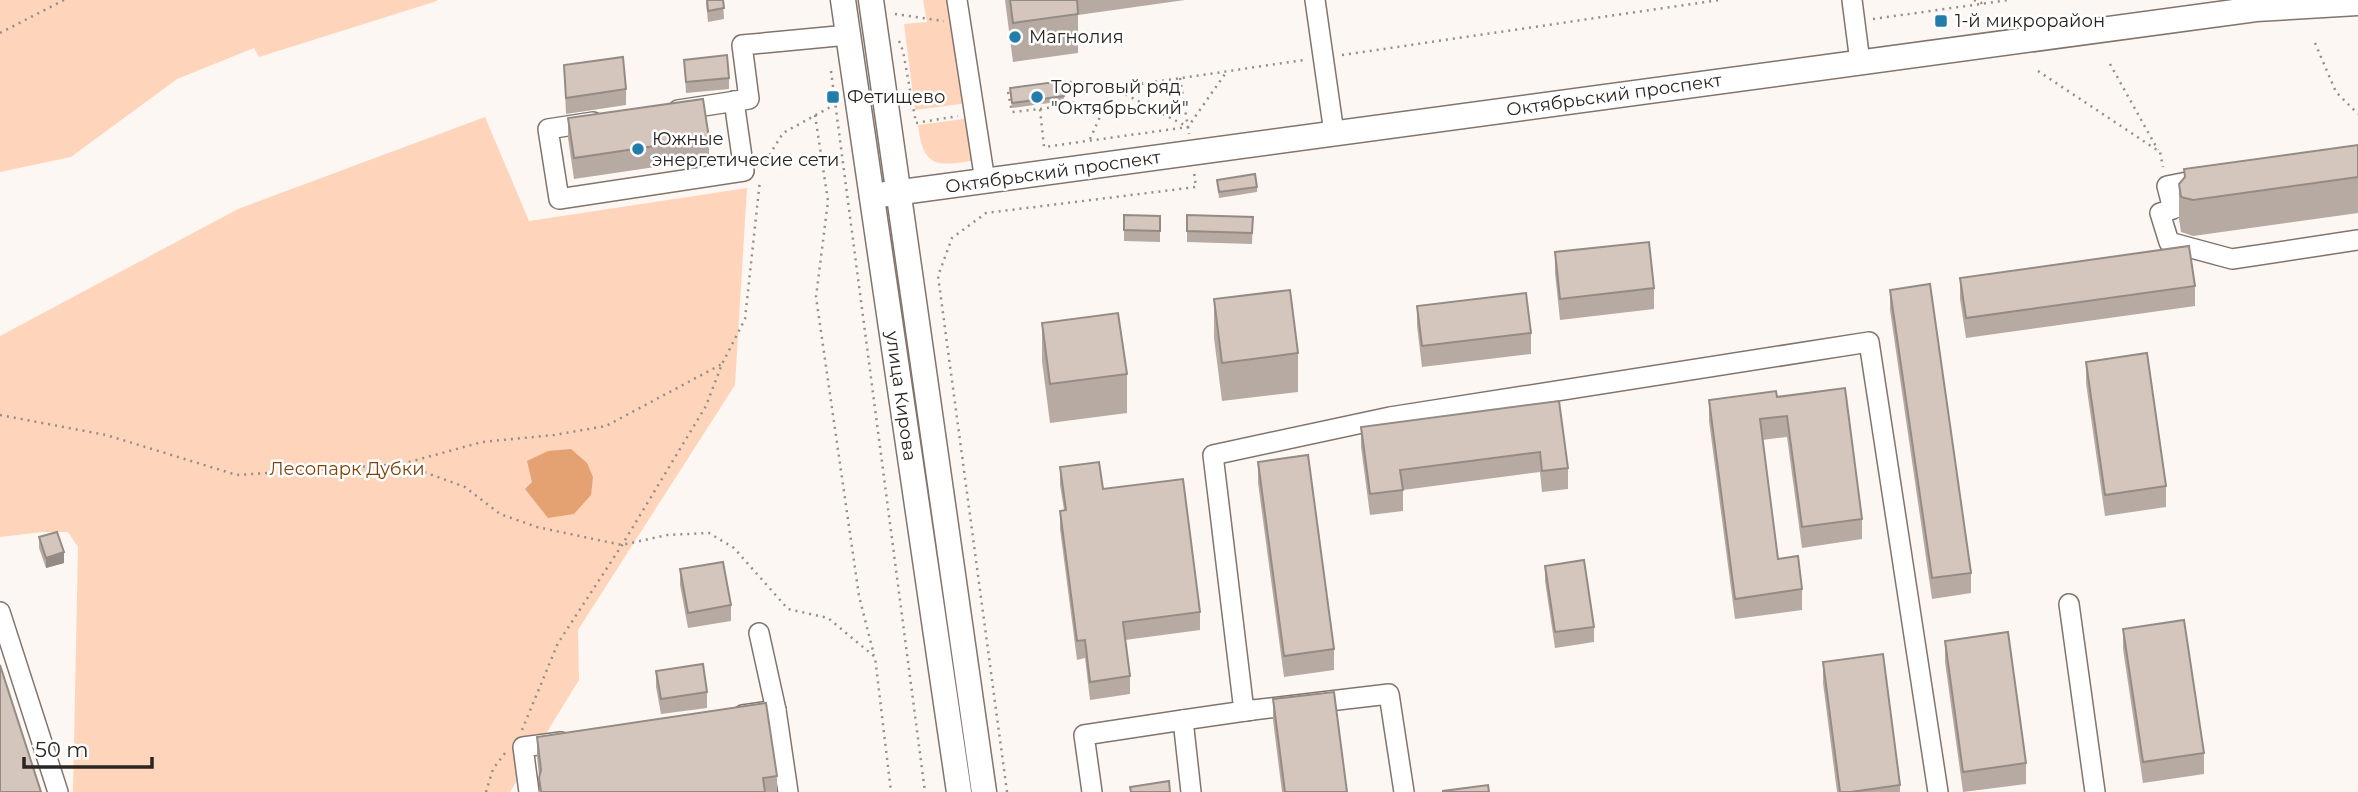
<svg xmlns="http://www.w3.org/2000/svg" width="2358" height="792" font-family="Montserrat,sans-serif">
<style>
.green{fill:#fed5ba}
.water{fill:#e4a273}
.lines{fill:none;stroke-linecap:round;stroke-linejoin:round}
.minor-casing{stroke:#81746c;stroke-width:22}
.major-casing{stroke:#81746c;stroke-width:27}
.path{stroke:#948e8a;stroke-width:2.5;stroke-dasharray:2 5;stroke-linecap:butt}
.minor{stroke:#fff;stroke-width:19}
.major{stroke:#fff;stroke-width:24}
.wall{fill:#b6aaa3}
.shaded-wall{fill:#948b84}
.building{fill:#d4c6bd;stroke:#948b84;stroke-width:2}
.poi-dot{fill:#237dab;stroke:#fff;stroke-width:2.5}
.labels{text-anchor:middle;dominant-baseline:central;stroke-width:5;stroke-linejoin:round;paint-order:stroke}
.poi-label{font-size:18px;fill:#2a2521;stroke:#fff;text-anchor:start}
.street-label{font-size:18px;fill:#2a2521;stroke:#fff}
.park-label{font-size:18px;fill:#80440b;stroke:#fff}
</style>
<rect width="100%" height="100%" fill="#fdf7f3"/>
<g class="green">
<polygon points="0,0 437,0 437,1 259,57 254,48 177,79 71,157 0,172"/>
<polygon points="923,0 951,0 969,103 915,110 904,24 927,22"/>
<polygon points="485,117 529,221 747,188 735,385 578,630 579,680 510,792 73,792 78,547 68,532 43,532 0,537 0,336 238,209"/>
<path d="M971 118 977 160C939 166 923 170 918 125Z"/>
</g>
<polygon class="water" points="571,449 587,463 593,477 591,495 574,514 548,518 525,489 532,482 527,461 548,451"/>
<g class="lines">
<g class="minor-casing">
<g id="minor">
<polyline points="957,0 985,181"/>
<polyline points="1315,0 1334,133"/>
<polyline points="1852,0 1860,62"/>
<polyline points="678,110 749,99 742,45 848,35"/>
<polyline points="593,122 548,129 559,199 744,171 734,101"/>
<polyline points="2202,179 2167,186 2173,209 2160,213 2169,242 2232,259 2358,240"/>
<polyline points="2069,604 2095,792"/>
<polyline points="0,612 58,792"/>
<polyline points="759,633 776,710 788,792"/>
<polyline points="743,715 776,710"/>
<polyline points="529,792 523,747 561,742"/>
<polyline points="1092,792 1084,735 1183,720"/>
<polyline points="1191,792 1183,720 1252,710"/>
<polyline points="1404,792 1389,694 1244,711 1213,455 1390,417 1869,342 1938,792"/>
</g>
</g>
<g class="major-casing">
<g id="major">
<polyline points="843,0 959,792"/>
<polyline points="871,0 984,792"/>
<polyline points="872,196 2256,9 2358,3"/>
</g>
</g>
<g class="path">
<polyline points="1974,0 1981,3 1985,0"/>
<polyline points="895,14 944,21"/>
<polyline points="1873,19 2009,0"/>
<polyline points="0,33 64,0"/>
<polyline points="899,41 903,51 916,123 958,116"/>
<polyline points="2315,43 2336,92 2358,114"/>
<polyline points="1342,55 1719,0"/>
<polyline points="2110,64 2158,150"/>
<polyline points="831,71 925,792"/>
<polyline points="2038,71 2160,152 2163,167"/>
<polyline points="1180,78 1189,134"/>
<polyline points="1008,92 1012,112 1040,109 1044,147 1188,127 1227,71"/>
<polyline points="1072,94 1304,60"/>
<polyline points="1040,109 1074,104 1071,82 1061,83"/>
<polyline points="815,115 828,201 816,297 859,596 874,655"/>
<polyline points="1090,139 1113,88 1188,127"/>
<polyline points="762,167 783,133 834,105"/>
<polyline points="0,415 106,435 237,475 402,464 465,487 500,514 537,527 622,545 667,535 709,533 734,548 788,609 828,618 875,657 891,792"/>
<polyline points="402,464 482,442 554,435 606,426 722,364"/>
<polyline points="522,730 558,643 622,545 706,406 722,364 745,319 760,180"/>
<polyline points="486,792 493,769 505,753"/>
<polyline points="1007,792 938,276 952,238 986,213 1196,187 1194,172"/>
</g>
<use href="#minor" class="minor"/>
<use href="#major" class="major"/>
</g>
<g class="wall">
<polygon points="706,0 723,0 724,19 708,22"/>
<polygon points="1005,0 1185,0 1078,15 1078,53 1013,62"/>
<polygon points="684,60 729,78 729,89 686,93"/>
<polygon points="564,65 626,89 626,105 566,114"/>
<polygon points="1010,88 1064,96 1064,101 1012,108"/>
<polygon points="568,118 709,138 709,159 574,179 568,138"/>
<polygon points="2358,145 2358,213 2193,236 2181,232 2179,219 2179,184"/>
<polygon points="1217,180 1257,187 1257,192 1219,198"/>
<polygon points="1124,215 1160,216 1160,242 1124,241"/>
<polygon points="1187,215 1253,217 1252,244 1187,242"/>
<polygon points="1555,252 1654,288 1654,309 1560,320 1555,273"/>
<polygon points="1960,278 2195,286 2195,306 1966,338 1960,299"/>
<polygon points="1890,290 1971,573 1971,593 1932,599 1890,310"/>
<polygon points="1214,299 1298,353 1298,392 1222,401 1214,338"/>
<polygon points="1417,306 1531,333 1531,354 1422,367 1417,326"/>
<polygon points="1042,323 1127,374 1127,413 1050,423 1042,361"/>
<polygon points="2086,362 2166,486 2166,507 2105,516 2086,383"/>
<polygon points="1777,397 1862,519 1862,539 1802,548 1787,437 1762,440 1778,559 1802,589 1802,610 1735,619 1709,421 1709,400"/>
<polygon points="1559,401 1568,468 1568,489 1542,492 1540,472 1403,490 1403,511 1370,515 1361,447 1361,427"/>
<polygon points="1258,462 1334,649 1334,670 1284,677 1258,483"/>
<polygon points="1060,467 1103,489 1200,612 1200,630 1125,640 1130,676 1130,694 1090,700 1085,658 1077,660 1060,529 1060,511 1064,510 1060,485"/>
<polygon points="39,537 64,563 46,568 39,548"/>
<polygon points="1545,566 1594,627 1594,642 1555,648 1545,581"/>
<polygon points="680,569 731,605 731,621 688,628 680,585"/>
<polygon points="2123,629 2204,753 2204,774 2143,783 2123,649"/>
<polygon points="1945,641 2026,763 2026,784 1963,792 1945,662"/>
<polygon points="1823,662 1900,785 1900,792 1837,792 1823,683"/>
<polygon points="656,671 707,692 707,708 661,714 656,687"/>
<polygon points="1273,699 1347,792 1282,792 1273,720"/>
<polygon points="537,737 777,776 777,792 539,792 539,776 537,757"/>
</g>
<polygon class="shaded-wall" points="64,552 64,563 46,568 46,558"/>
<g class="building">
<polygon points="707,0 723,0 724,8 708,11"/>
<polygon points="1010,0 1077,0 1078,14 1013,23"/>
<polygon points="727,55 729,78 686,82 684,60"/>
<polygon points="623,57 626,89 566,98 564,65"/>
<polygon points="1062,81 1064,96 1012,103 1010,88"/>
<polygon points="703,99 709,138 574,158 568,118"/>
<polygon points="2358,145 2358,177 2193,200 2181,197 2179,184 2185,177 2184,169"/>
<polygon points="1255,174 1257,187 1219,192 1217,180"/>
<polygon points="1124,215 1160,216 1160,231 1124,230"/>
<polygon points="1187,215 1253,217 1252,233 1187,231"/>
<polygon points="1649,242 1654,288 1560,299 1555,252"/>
<polygon points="2189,246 2195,286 1966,318 1960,278"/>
<polygon points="1930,284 1971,573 1932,578 1890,290"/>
<polygon points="1290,290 1298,353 1222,363 1214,299"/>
<polygon points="1526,293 1531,333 1422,346 1417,306"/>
<polygon points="1118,313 1127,374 1050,384 1042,323"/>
<polygon points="2147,353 2166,486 2105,495 2086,362"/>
<polygon points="1845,388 1862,519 1802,527 1787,416 1760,419 1778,559 1798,556 1802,589 1735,599 1709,400 1776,391 1777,397"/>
<polygon points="1559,401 1568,468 1542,471 1540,452 1400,470 1403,490 1370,494 1361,427"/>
<polygon points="1308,455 1334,649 1284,656 1258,462"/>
<polygon points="1099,462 1103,489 1183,479 1200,612 1123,622 1130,676 1090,682 1085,640 1077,641 1060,511 1066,510 1060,467"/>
<polygon points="57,532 64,552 46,558 39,537"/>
<polygon points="1584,560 1594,627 1555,632 1545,566"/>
<polygon points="723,562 731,605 688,613 680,569"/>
<polygon points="2184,620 2204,753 2143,762 2123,629"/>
<polygon points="2008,632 2026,763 1963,772 1945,641"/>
<polygon points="1883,654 1900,785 1851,792 1840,792 1823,662"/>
<polygon points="703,664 707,692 661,699 656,671"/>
<polygon points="0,665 41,792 0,792"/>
<polygon points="1334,692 1347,792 1285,792 1273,699"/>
<polygon points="766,703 777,776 763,778 765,792 541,792 539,778 541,770 537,737"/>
<polygon points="1169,781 1170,792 1131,792 1130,787"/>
<polygon points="1488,785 1489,792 1443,792 1443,791"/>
</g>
<g class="poi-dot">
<rect x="1934" y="14" width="14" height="14" rx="3.5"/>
<circle cx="1015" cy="37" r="7"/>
<rect x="826" y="90" width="14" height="14" rx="3.5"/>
<circle cx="1037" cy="97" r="7"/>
<circle cx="638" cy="149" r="7"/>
</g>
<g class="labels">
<g class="poi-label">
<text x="1955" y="21">1-й микрорайон</text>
<text x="1029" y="37">Магнолия</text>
<text x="1051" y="87">Торговый ряд<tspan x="1051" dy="21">"Октябрьский"</tspan></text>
<text x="847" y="97">Фетищево</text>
<text x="652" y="139">Южные<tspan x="652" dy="21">энергетичесие сети</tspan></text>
</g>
<g class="street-label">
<text transform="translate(1614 95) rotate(-8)">Октябрьский проспект</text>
<text transform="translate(1053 172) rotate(-8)">Октябрьский проспект</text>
<text transform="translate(901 396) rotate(82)">улица Кирова</text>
</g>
<g class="park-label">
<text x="347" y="469">Лесопарк Дубки</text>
</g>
</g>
<path d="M24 757v10h128v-10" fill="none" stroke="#2a2521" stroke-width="3.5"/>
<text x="35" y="757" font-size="21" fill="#2a2521" stroke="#ffffff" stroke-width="5" paint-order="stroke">50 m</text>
</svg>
